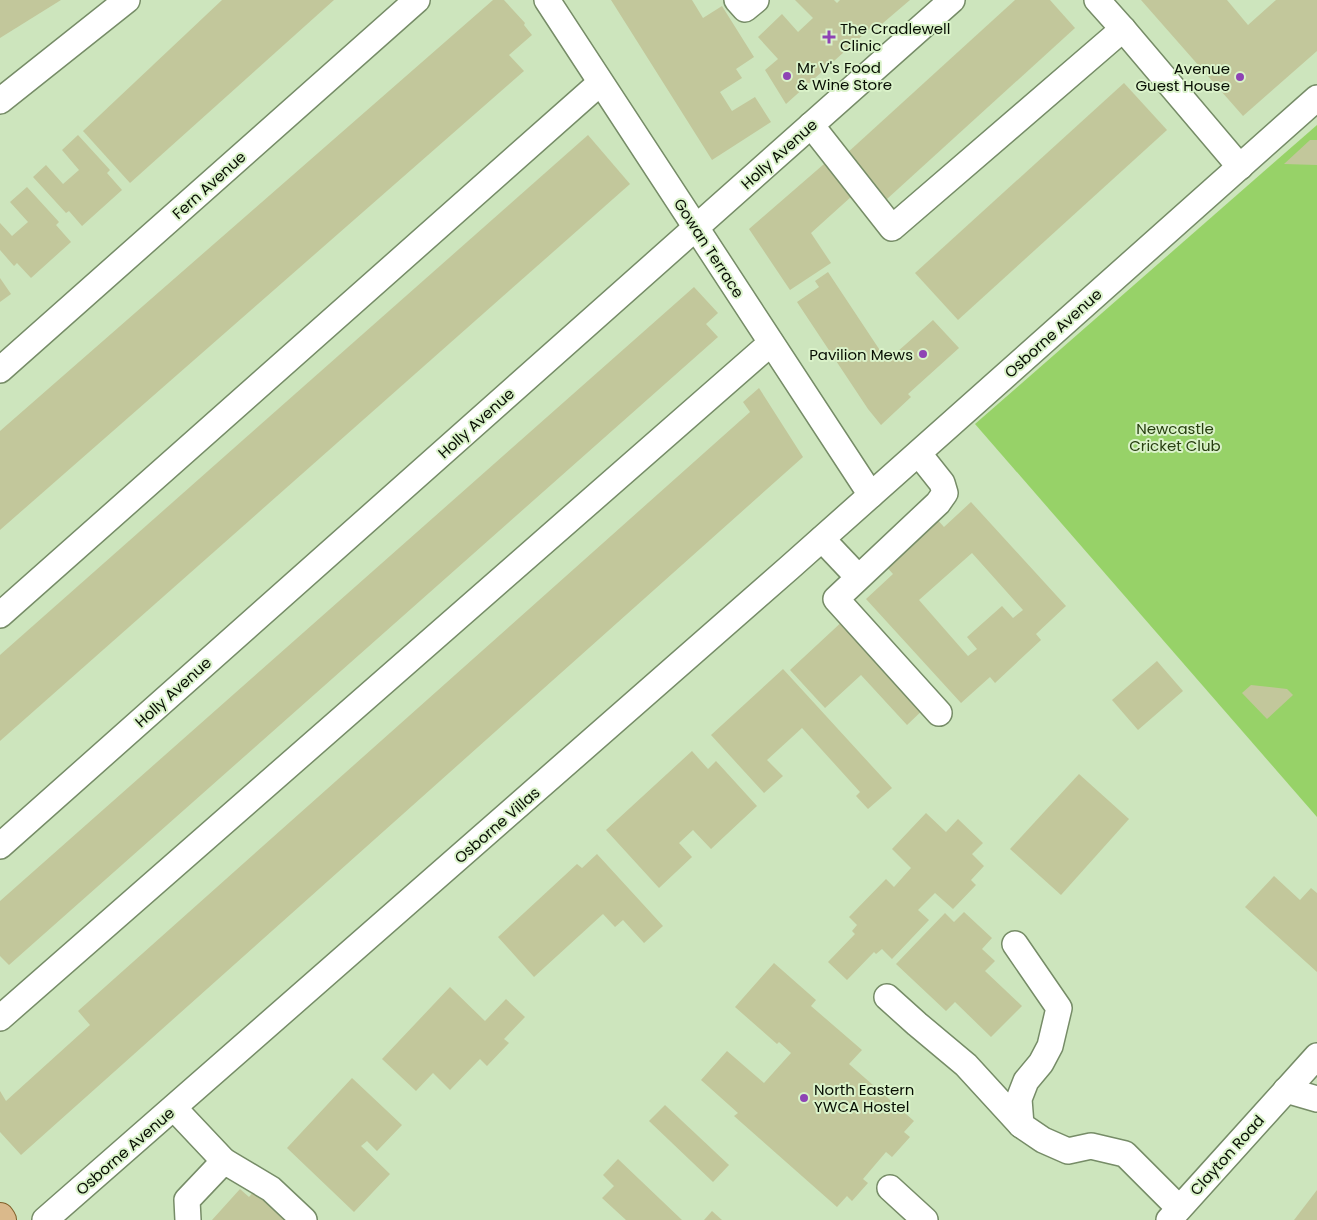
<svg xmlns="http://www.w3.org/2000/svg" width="1317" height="1220" font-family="Poppins,sans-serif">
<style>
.green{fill:#97d268}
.building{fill:#c2c79b;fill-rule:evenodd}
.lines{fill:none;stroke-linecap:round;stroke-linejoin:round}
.minor-casing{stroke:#768c67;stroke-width:28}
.major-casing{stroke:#805f29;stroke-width:30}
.minor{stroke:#fff;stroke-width:25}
.major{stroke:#dab98b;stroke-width:28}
.poi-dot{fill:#8e43b4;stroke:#daf2c9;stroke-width:2}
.labels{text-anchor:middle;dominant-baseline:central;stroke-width:4;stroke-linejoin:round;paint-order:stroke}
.poi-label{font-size:15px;fill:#070e03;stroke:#daf2c9;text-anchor:start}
.street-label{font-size:15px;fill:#070e03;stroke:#daf2c9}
.park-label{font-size:15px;fill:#263e0f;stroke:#daf2c9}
</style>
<rect width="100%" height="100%" fill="#cde5bd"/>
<polygon class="green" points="1317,125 1317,817 975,424"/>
<g class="building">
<polygon points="0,0 61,0 0,38"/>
<polygon points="222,0 334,0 130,183 83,131"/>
<polygon points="493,0 504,0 525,23 524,25 532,35 509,55 524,71 0,530 0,431"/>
<polygon points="611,0 692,0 703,18 722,6 754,57 736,69 742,78 720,92 732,111 755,97 771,122 712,160"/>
<polygon points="795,0 834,0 837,3 840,0 910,0 876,29 873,26 786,104 765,70 778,59 758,37 782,14 798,32 813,18"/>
<polygon points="1015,0 1050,0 1075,28 887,199 846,154"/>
<polygon points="1141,0 1227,0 1248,25 1276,0 1317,0 1317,51 1243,116"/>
<polygon points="1124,83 1167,130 958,320 915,273"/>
<polygon points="78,135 110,170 107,173 122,190 82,226 69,211 66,213 33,177 46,165 63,184 79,170 62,150"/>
<polygon points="588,135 630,184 0,741 0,655"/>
<polygon points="1310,140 1317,140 1317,165 1284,164"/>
<polygon points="824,164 852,196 811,233 831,263 790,290 749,229"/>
<polygon points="27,187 59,222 56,225 71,242 31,278 17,263 14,266 0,250 0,223 12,236 28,222 10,202"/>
<polygon points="828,272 887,361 933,320 959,348 908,394 911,397 881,425 868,409 797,302 819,287 815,281"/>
<polygon points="0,278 11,294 0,302"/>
<polygon points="694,287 718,313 706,324 718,337 9,965 0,956 0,901"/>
<polygon points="759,388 803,457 21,1155 0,1132 0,1091 6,1101 90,1025 78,1011 750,412 743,402"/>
<path d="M971 502 1066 606 1036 634 1041 640 995 683 990 677 961 703 866 599 893 574 884 564 935 517 944 527ZM972 553 1023 610 1013 618 1002 606 967 637 977 649 968 656 919 600Z"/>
<polygon points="846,618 927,706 907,725 861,675 825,708 790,670"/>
<polygon points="1157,661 1183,691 1138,730 1112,700"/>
<polygon points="783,669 892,788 868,809 856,796 860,792 802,728 767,760 783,776 764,793 711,735"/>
<polygon points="1251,685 1287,689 1293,695 1267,719 1242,693"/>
<polygon points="692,751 708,769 716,761 757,806 711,849 693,830 679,843 692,857 659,888 606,830"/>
<polygon points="1079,774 1129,819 1061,895 1010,849"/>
<polygon points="926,813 946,832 958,819 983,843 972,854 984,866 971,880 976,885 953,909 935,893 918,910 929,920 892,959 882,949 876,954 874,952 847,980 828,962 855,934 852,931 857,925 849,917 886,879 894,887 911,868 892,849"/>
<polygon points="597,854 663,926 644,943 623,920 615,927 603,914 534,977 498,937 577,864 582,868"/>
<polygon points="1274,876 1300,900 1311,888 1317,893 1317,972 1245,907"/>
<polygon points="964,912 992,938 982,949 995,961 985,971 1022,1006 991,1037 955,1002 946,1011 896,964 945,913 954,922"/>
<polygon points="774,963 816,1000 811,1006 862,1050 849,1064 914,1121 904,1132 910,1137 892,1157 886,1152 863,1179 868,1183 852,1201 847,1196 837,1207 734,1116 738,1113 701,1080 727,1051 764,1083 791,1053 779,1042 777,1044 735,1007"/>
<polygon points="450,987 485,1021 506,999 525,1017 504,1039 509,1043 487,1066 480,1059 450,1090 433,1073 416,1091 382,1059"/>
<polygon points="352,1078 402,1125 377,1151 367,1141 361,1146 390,1174 354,1212 287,1148"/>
<polygon points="665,1105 729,1165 713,1182 649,1121"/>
<polygon points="618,1159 682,1220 626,1220 602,1198 614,1186 603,1175"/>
<polygon points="240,1189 249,1197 254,1191 285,1220 212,1220"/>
<polygon points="1317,1190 1317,1220 1294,1220"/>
<polygon points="712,1211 722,1220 704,1220"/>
</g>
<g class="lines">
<g class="minor-casing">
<g id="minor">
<polyline points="547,0 871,495"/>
<polyline points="737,0 745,9 756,0"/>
<polyline points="1097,0 1123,29 1240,167"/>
<polyline points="0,101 127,0"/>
<polyline points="811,125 892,228 1123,29"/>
<polyline points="0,370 417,0"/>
<polyline points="919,454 942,483 945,493 938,503 836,599 939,713"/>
<polyline points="822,539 858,577"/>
<polyline points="0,615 600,83"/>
<polyline points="0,846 952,0"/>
<polyline points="1015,944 1059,1008 1050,1046 1041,1063 1026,1081 1019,1099 1021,1125 1043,1140 1068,1151 1091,1146 1125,1154 1179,1208"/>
<polyline points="887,997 917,1024 966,1065 1021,1125"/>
<polyline points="0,1018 771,343"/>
<polyline points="1286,1090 1317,1099"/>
<polyline points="174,1108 224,1161"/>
<polyline points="890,1188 925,1220"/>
<polyline points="45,1220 789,568 1317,98"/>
<polyline points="188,1220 187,1200 224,1161 271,1189 304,1220"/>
<polyline points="1169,1220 1317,1056"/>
</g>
</g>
<g class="major-casing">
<polyline id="major" points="0,1217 2,1220"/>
</g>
<use href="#minor" class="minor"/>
<use href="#major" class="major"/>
</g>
<g class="poi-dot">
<path d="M826.5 29.5h5v5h5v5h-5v5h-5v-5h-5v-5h5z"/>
<circle cx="787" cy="76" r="5"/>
<circle cx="1240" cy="77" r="5"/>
<circle cx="923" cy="354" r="5"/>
<circle cx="804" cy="1098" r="5"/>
</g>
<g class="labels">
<g class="poi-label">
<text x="840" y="28">The Cradlewell<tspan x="840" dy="17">Clinic</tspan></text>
<text x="797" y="67">Mr V's Food<tspan x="797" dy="17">&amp; Wine Store</tspan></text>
<text x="1230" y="68" text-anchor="end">Avenue<tspan x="1230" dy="17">Guest House</tspan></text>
<text x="913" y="354" text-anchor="end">Pavilion Mews</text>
<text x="814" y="1089">North Eastern<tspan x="814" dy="17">YWCA Hostel</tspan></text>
</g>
<g class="street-label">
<text transform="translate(779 154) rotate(-42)">Holly Avenue</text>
<text transform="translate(209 185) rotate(-42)">Fern Avenue</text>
<text transform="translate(709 248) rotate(57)">Gowan Terrace</text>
<text transform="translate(1053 333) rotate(-42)">Osborne Avenue</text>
<text transform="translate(476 423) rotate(-42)">Holly Avenue</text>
<text transform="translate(173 692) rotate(-42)">Holly Avenue</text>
<text transform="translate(497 825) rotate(-41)">Osborne Villas</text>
<text transform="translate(125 1151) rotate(-41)">Osborne Avenue</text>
<text transform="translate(1227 1155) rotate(-48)">Clayton Road</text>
</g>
<g class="park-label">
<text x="1175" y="428">Newcastle<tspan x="1175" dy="17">Cricket Club</tspan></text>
</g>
</g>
</svg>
